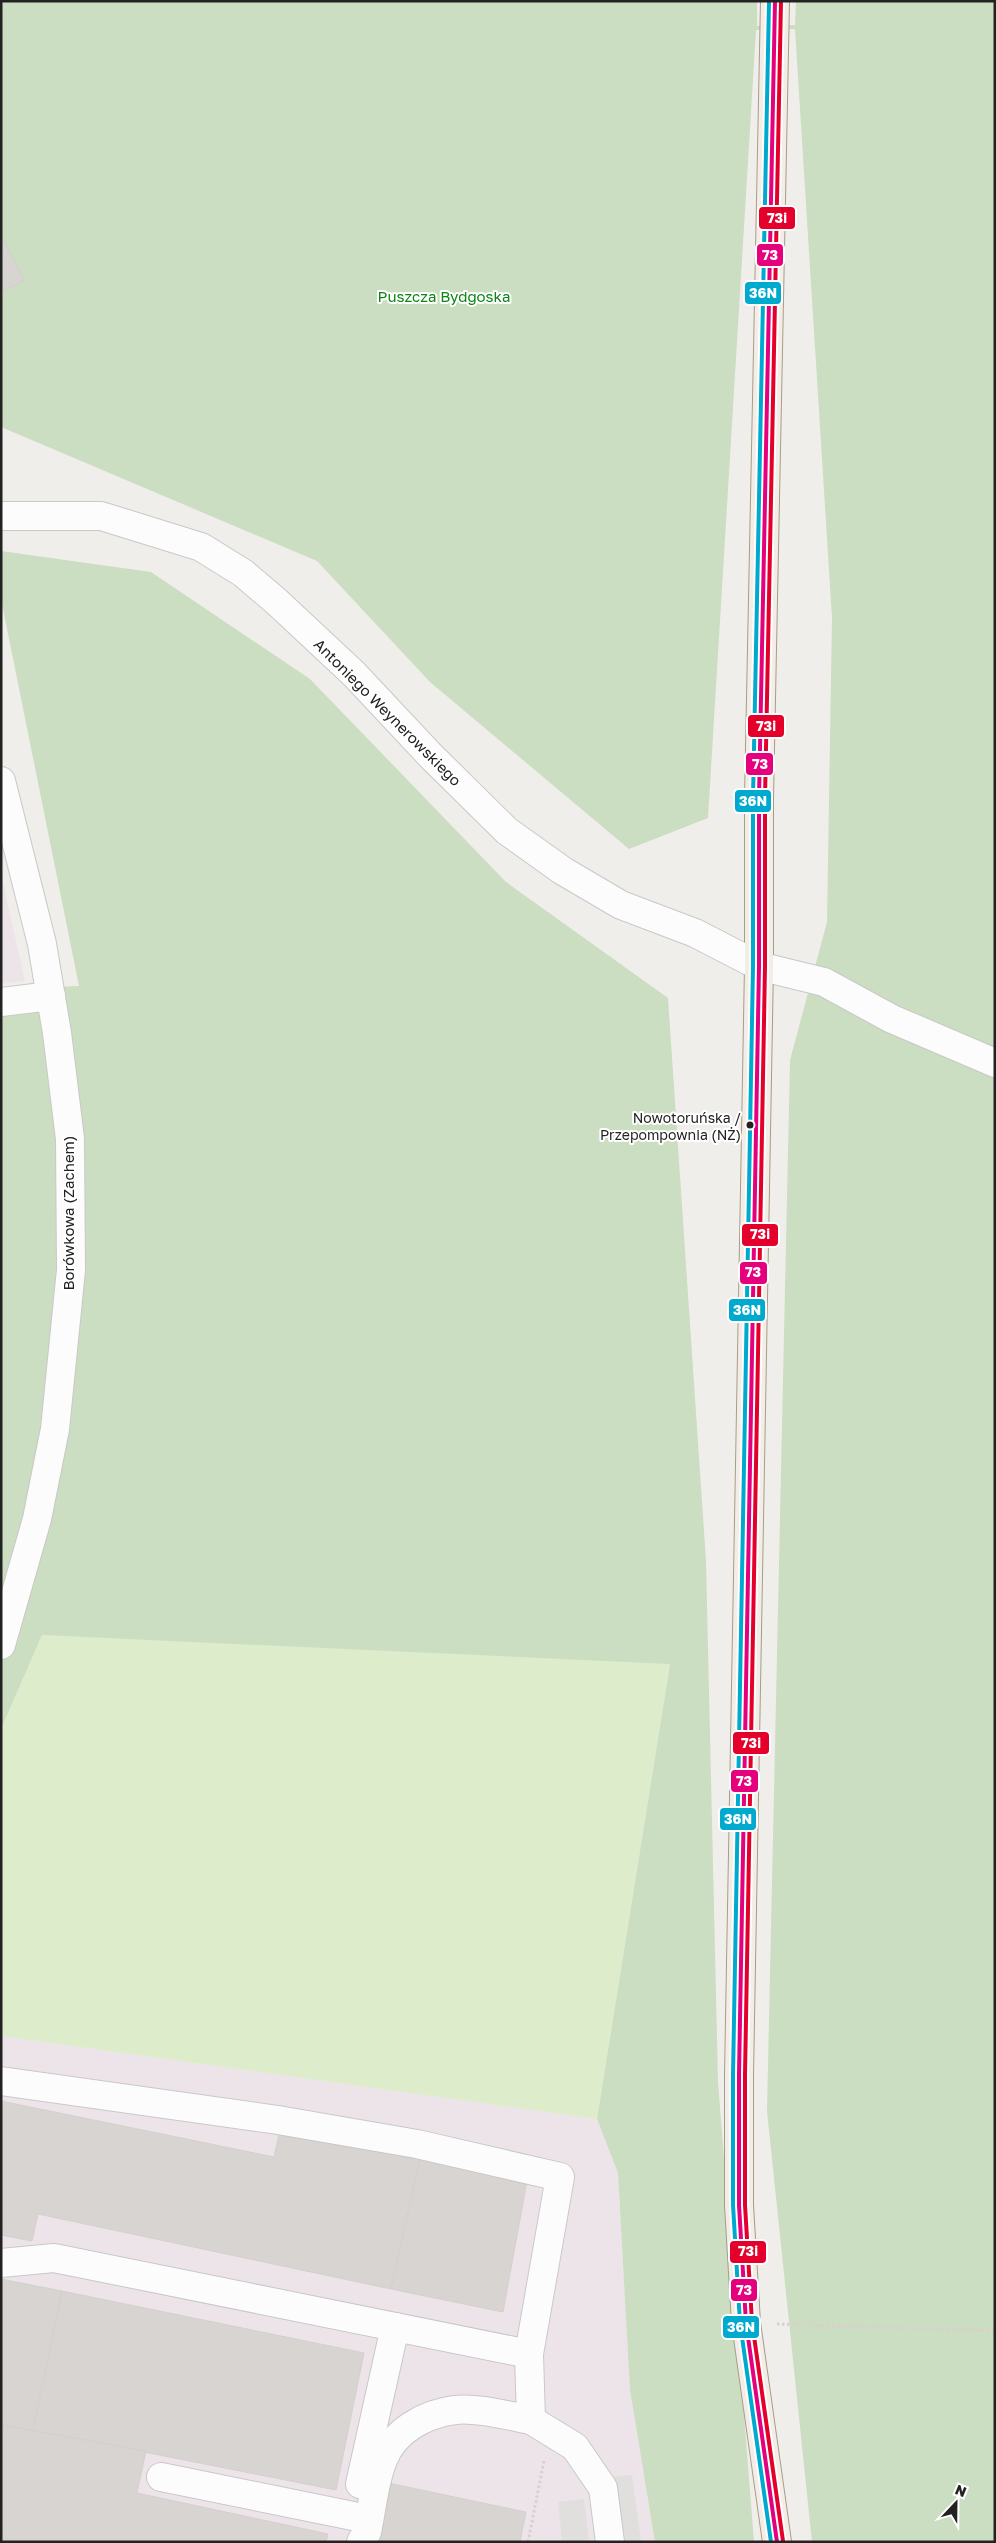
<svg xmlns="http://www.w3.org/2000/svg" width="996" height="2543" font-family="'Golos Text',sans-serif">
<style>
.industrial{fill:#ede4e9}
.grass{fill:#ddeccb}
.forest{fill:#cbdec1}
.parking{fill:#e0dfde}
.building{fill:#d7d4d2;stroke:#d3d0cc}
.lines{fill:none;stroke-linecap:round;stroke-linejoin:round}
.minor-casing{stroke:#c9c8c7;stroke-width:30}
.major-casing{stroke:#a79c86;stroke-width:30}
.path{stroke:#dccecd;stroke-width:3;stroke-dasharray:2.5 2.5;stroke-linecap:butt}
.minor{stroke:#fdfcfc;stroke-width:28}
.major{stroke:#f3ede7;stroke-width:28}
.bus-1-casing{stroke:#fff;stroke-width:8}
.bus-2-casing{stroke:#fff;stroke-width:8}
.bus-3-casing{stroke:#fff;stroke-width:8}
.bus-1{stroke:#e5007d;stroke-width:4}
.bus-2{stroke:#00a9ce;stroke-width:4}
.bus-3{stroke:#e4002b;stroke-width:4}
.bus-dot{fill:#222;stroke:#fff;stroke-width:2}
.labels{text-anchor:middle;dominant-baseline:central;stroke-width:4;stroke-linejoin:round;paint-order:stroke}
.bus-label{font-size:14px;fill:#222;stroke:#fff;text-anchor:end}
.park-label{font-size:15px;fill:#0c8416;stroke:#fff}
.street-label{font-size:15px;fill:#222;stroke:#fff}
.line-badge{stroke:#fff;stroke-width:2}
.badge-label{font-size:14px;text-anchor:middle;font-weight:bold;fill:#fff}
</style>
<rect width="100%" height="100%" fill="#f0eeeb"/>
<g class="industrial">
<polygon points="1,874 25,981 1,984"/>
<polygon points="1,2036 597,2119 618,2173 630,2390 655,2542 1,2542"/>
</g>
<polygon class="grass" points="42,1635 670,1663 597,2119 1,2036 1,1729"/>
<g class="forest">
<polygon points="1,1 757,1 757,26 795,25 796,1 995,1 995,2542 812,2542 767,2111 790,1060 827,922 832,618 795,29 756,30 708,818 629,849 430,682 317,561 1,427"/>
<polygon points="1,551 151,572 310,679 506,882 668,998 706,1561 718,2082 754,2542 655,2542 630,2390 618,2173 597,2119 670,1664 42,1635 1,1729 1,989 79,986 1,599"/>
</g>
<g class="parking">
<polygon points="632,2475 641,2542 617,2542 609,2477"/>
<polygon points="584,2499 589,2542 562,2542 558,2502"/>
</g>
<g class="building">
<polygon points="4,241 24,281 1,292 1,242"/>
<polygon points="1,2101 274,2157 280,2130 420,2159 391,2289 38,2214 32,2241 1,2235"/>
<polygon points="420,2159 527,2181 503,2312 391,2289"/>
<polygon points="1,2279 62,2291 34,2431 1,2425"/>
<polygon points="62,2291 364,2353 336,2490 33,2430"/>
<polygon points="1,2425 146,2451 137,2493 328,2534 326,2542 1,2542"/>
<polygon points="388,2483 526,2512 520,2542 376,2542"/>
</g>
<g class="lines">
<g class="minor-casing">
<g id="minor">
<polyline points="1,516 101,516 201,547 243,573 277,602 354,674 430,755 507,831 563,871 621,905 695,933 759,966 824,982 892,1019 995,1063"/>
<polyline points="1,781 42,944 57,1033 70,1139 71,1270 55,1429 37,1519 1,1645"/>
<polyline points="1,1002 51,996"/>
<polyline points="1,2081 278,2120 417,2144 560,2177 529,2354 531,2420 575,2447 603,2488 610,2542"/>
<polyline points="1,2263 54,2258 529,2354"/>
<polyline points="161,2477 353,2516"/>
<polyline points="360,2484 395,2327"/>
<path d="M361 2542 367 2532C372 2509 374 2482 383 2460 394 2431 424 2414 455 2410 476 2407 510 2416 531 2420"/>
</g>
</g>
<g class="major-casing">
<polyline id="major" points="775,1 759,798 759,966 739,2075 739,2205 746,2323 777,2542"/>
</g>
<g class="path">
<polyline points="777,2324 995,2331"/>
<polyline points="528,2542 544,2461"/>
</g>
<use href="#minor" class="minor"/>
<use href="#major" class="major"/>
<g class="bus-1-casing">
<polyline id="bus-1" points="775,1 759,798 759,966 739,2075 739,2205 746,2323 777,2542"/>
</g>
<g class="bus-2-casing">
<polyline id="bus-2" points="769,1 753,798 753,966 733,2075 733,2205 740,2323 771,2542"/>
</g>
<g class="bus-3-casing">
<polyline id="bus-3" points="781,1 765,798 765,966 745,2075 745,2205 752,2322 783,2541"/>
</g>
<use href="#bus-1" class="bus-1"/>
<use href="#bus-2" class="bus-2"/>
<use href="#bus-3" class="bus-3"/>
</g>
<circle class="bus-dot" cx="750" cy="1125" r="4.5"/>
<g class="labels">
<g class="bus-label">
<text x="741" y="1117">Nowotoruńska /<tspan x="741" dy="17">Przepompownia (NŻ)</tspan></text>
</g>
<g class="park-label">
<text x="444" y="296">Puszcza Bydgoska</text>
</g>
<g class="street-label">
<text transform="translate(388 712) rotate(45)">Antoniego Weynerowskiego</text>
<text transform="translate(68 1213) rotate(-90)">Borówkowa (Zachem)</text>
</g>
</g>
<g class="line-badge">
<rect x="758" y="206" width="38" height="24" rx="5" fill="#e4002b"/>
<rect x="756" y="243" width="28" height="24" rx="5" fill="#e5007d"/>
<rect x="744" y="281" width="38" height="24" rx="5" fill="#00a9ce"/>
<rect x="747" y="714" width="38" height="24" rx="5" fill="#e4002b"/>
<rect x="745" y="752" width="29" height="24" rx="5" fill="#e5007d"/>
<rect x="734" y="789" width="38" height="24" rx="5" fill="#00a9ce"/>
<rect x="741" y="1223" width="38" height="24" rx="5" fill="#e4002b"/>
<rect x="739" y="1261" width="29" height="24" rx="5" fill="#e5007d"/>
<rect x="728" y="1298" width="38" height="24" rx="5" fill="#00a9ce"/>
<rect x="732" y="1731" width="38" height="24" rx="5" fill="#e4002b"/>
<rect x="730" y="1769" width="29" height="24" rx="5" fill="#e5007d"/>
<rect x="719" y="1807" width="38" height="24" rx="5" fill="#00a9ce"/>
<rect x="729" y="2240" width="38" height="24" rx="5" fill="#e4002b"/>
<rect x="730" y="2278" width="28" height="24" rx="5" fill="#e5007d"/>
<rect x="722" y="2315" width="38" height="24" rx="5" fill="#00a9ce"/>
</g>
<g class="badge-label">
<text x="777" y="223">73i</text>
<text x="770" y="260">73</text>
<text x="763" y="298">36N</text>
<text x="766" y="731">73i</text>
<text x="760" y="769">73</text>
<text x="753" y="806">36N</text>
<text x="760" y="1239">73i</text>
<text x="753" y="1277">73</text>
<text x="747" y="1315">36N</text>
<text x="751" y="1748">73i</text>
<text x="744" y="1786">73</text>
<text x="738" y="1824">36N</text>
<text x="748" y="2256">73i</text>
<text x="744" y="2295">73</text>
<text x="741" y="2332">36N</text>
</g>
<rect width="996" height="2543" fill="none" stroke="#222222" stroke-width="5"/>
<g transform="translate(956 2503) rotate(22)" stroke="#ffffff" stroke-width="4" paint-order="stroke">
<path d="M0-4L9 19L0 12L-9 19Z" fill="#222222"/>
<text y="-8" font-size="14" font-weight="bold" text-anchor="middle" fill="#222222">N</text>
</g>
</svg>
